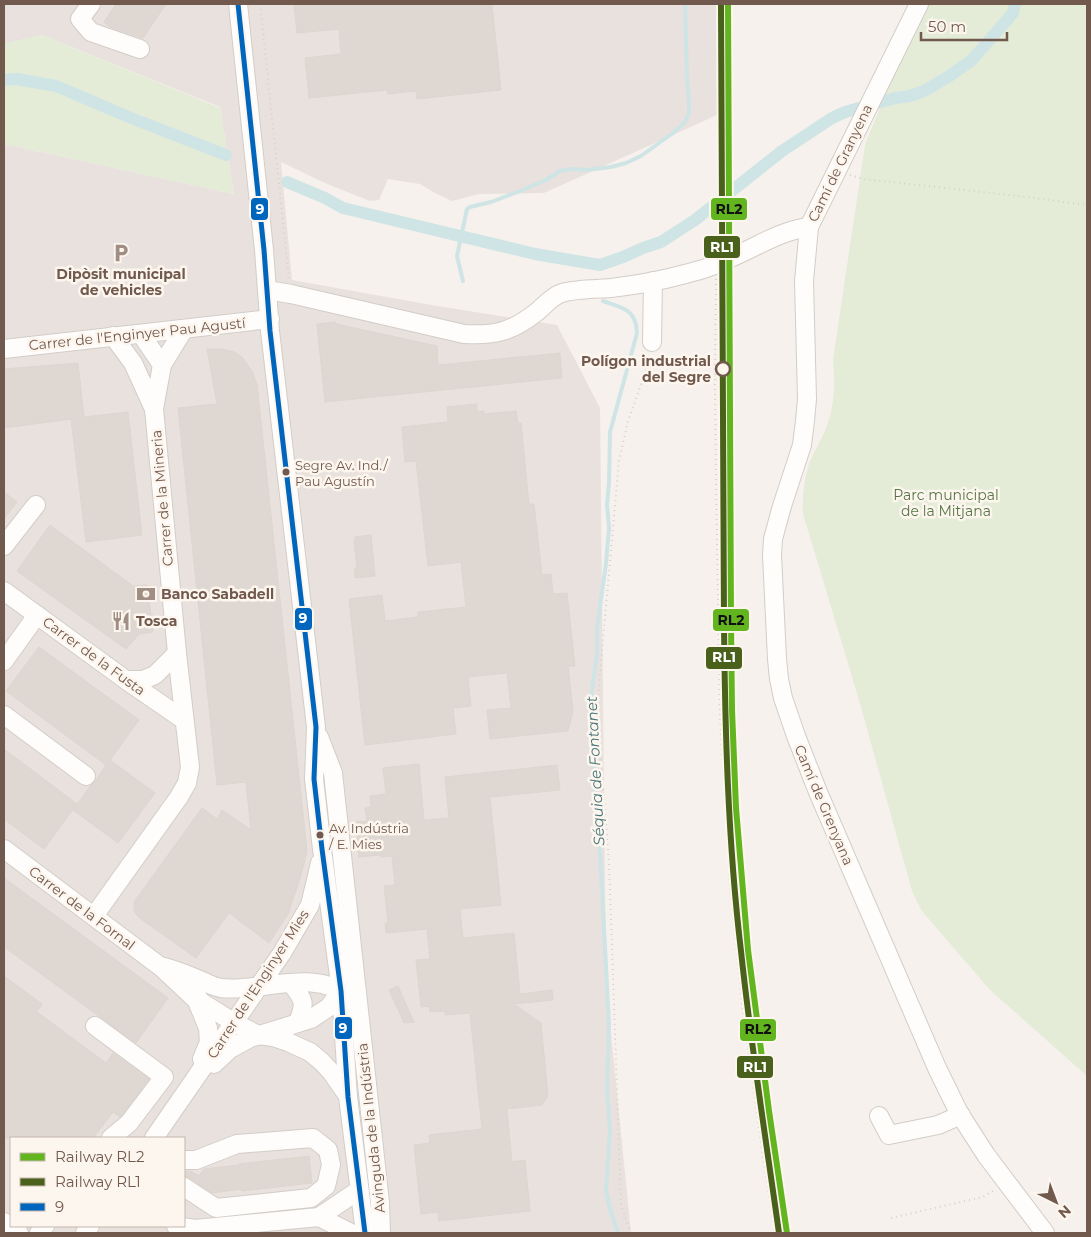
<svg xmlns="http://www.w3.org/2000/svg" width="1091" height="1237" font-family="Montserrat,sans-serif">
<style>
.industrial{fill:#e8e1dd;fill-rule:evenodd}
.green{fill:#e4ecd8}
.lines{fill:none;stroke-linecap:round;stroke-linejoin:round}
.stream{stroke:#cfe4e5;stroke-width:4}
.canal{stroke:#cfe4e5;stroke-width:12}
.building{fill:#dfd7d2;stroke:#ded5cf}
.minor-casing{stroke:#d3cdc7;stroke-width:20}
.path{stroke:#d7d0cc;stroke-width:2;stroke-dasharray:1 4;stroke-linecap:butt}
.minor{stroke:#fefdfc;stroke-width:18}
.bus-1-casing{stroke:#fdf6ee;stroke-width:9}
.bus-1{stroke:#0065bd;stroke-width:5}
.rail-1-casing{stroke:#fdf6ee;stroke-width:10}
.rail-2-casing{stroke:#fdf6ee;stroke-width:10}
.rail-1{stroke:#63b51f;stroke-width:6}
.rail-2{stroke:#4a611c;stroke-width:6}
.stop-dot{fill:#fdf6ee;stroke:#72594e;stroke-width:2.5}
.bus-dot{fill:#72594e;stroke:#fdf6ee;stroke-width:2}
.labels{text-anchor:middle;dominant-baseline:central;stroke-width:5;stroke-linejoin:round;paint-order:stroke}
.bus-label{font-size:13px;fill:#72594e;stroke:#fdf6ee;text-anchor:start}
.street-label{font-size:14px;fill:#72594e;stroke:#fdf6ee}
.poi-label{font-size:14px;font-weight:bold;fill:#72594e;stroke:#fdf6ee;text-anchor:start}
.stop-label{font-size:14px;font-weight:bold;fill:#72594e;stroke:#fdf6ee;text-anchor:end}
.park-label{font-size:14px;fill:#577647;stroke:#fdf6ee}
.water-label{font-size:15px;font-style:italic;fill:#47757c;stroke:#fdf6ee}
.line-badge{stroke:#fdf6ee;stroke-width:2}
.badge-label{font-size:14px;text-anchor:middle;font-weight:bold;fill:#fff}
.pale-badge-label{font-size:14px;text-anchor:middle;font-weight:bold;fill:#111}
</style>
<rect width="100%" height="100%" fill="#f6f1ec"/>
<path class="industrial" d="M4 4H716L717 115 544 193 479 194 452 201 435 193 420 184 388 179 379 200 370 201 325 183 281 162 292 280 437 306 557 325 600 408 606 984 631 1233H4V144L234 194 220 107 42 35 4 44ZM11 1138H184V1226H11Z"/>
<g class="green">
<path d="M928 4H1087V1076L990 990 921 910 912 891 859 700 803 514C802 498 804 480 809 464 814 451 822 439 827 425 835 404 835 381 833 360L865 145 898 62Z"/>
<polygon points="42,35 220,108 234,194 4,144 4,44"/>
</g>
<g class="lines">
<g class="stream">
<polyline points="463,281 457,256 467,209 470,207 491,202 520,191 546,180 560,171 571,169 587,170 611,167 626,163 641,156 673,133 684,123 689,114 689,101 687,80 685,4"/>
<path d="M603 301C623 308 636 309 637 333L610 432 609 484 607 504 609 528 606 563 597 629V655L590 703 596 815 599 832 609 1024 607 1089 610 1130 606 1191 610 1209 618 1233"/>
</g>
<g class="canal">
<polyline points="4,80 17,79 56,86 131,118 226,155"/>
<polyline points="287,182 325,198 343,208 535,254 600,265 623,257 643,248 661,242 695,220 782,151 832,118 845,112 895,98 910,96 924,91 948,77 972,60 1013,13 1015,4"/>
</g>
</g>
<g class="building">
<polygon points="116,4 166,4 143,38 110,27 104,22"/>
<polygon points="294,4 492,4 501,90 417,99 416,91 388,94 387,90 309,98 305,58 341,54 339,29 297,33"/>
<polygon points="336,322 336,324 437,346 438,365 560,353 562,378 325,402 317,324"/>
<polygon points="207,349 222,349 234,352 242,357 252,371 257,384 307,851 300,879 288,914 269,943 229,913 196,958 141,919 136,914 134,909 134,902 202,808 217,819 222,810 251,830 246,782 217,785 178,408 217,404"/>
<polygon points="78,363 84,417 128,412 142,535 86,542 71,419 4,428 4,369"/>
<polygon points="477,404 477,412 484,411 484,414 516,411 518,423 521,423 529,504 534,504 542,575 551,574 553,594 567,593 575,666 568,666 573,711 568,731 490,739 487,710 511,708 507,673 468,677 471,706 453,708 456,734 365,745 349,599 382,595 385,621 418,617 418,612 466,607 461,562 428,566 416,461 405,462 402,427 448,422 447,407"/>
<polygon points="4,492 17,502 4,519"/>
<polygon points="50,525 133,586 147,585 153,632 139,634 126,649 17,571"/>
<polygon points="371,535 375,576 355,578 354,569 357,569 354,541 355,541 355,537"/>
<polygon points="39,647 139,720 110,760 155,793 118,843 73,810 91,785 95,782 106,765 6,691"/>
<polygon points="4,749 77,804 44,849 4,819"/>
<polygon points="419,764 424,820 449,818 445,777 557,765 560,790 490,797 501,905 460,909 463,938 514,933 520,994 552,990 553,1000 514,1004 541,1023 548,1096 542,1105 507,1109 512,1162 525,1160 530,1211 439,1221 438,1212 421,1214 414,1145 430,1143 429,1135 482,1129 470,1013 445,1015 445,1011 430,1012 429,1006 421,1007 416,960 430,959 427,929 386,933 385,923 388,923 384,886 395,885 392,856 381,857 380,855 359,857 356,822 367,821 365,808 371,807 370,796 386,794 383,768"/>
<polygon points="4,878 168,998 136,1043 4,947"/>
<polygon points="4,976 42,1004 37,1012 106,1063 113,1053 149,1079 121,1116 120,1117 113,1112 93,1138 4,1138"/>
<polygon points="398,986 408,1009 414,1022 404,1023 389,990"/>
<polygon points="309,1156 312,1183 242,1191 242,1189 212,1193 190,1178 184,1176 184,1171 191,1171 199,1176 204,1169 239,1165 239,1164"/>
</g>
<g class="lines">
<g class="minor-casing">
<g id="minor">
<polyline points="91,4 80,19 91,32 140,49"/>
<polyline points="238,4 264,250 270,331 316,727 314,779 322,849 341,991 348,1097 365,1233"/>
<polyline points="919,4 809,227 804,281 807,399 805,421 802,445 782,506 773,539 772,555 777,659 779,679 783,698 796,736 818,792 937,1068 959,1113 986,1155 1045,1233"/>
<path d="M267 290 291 294 464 334C496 336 513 331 538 311 545 305 552 296 562 293 574 289 597 289 611 288 637 285 664 280 689 273 702 270 716 265 728 259 755 248 779 231 809 227"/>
<polyline points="141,334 162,365"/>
<polyline points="113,336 133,363 154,409"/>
<polyline points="652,342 653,281"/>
<polyline points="4,349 270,319"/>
<polyline points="4,546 36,505"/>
<polyline points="4,591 126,680 184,720"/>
<polyline points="4,661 37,615"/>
<polyline points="126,680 143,680 155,675 177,653"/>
<polyline points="4,715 86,776"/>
<polyline points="319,737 333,773 380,1203 381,1233"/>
<polyline points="4,849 161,967 193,997 233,1022 258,1035 273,1037 288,1042 310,1052 322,1062 332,1073 348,1096"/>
<polyline points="94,916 179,797 187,783 190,767 177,653 154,409 162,365 184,329"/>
<path d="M164 967C176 970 188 975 200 980 207 983 214 987 221 988 259 993 318 967 347 997"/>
<path d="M291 983C304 1000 306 1002 298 1022"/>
<polyline points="198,997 196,999 208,1028 209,1042 202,1059"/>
<polyline points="95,1026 164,1077 129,1123 111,1138"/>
<polyline points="214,1064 230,1049 250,1038 311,1019 329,1007 344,986"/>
<polyline points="879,1116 889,1135 938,1125 961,1115"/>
<polyline points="154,1138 282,953 310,905 320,863"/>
<polyline points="184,1160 196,1160 237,1144 313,1138 328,1150 331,1165 326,1186 311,1198 216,1208 184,1187"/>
<polyline points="319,1217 351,1233"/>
<polyline points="4,1222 19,1233"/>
<polyline points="176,1226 195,1229 319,1217 359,1190"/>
<polyline points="39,1233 45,1226"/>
<polyline points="85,1233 90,1226"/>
</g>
</g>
<g class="path">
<polyline points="260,4 289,279"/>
<polyline points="850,175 863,179 1018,196 1087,205"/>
<polyline points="716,279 715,384 716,482 720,718 730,888 742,1004 763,1158 775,1233"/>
<polyline points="891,1218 983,1197 994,1190"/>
<polyline points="631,1233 621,1205 609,862 597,707 619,461 628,421 651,357"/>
</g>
<use href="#minor" class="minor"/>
<g class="bus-1-casing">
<polyline id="bus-1" points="238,4 264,250 270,331 316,727 314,779 322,849 341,991 348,1097 365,1233"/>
</g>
<use href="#bus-1" class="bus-1"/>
<g class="rail-1-casing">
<polyline id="rail-1" points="728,4 731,622 732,710 736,808 748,950 769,1111 787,1233"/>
</g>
<g class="rail-2-casing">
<path id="rail-2" d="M721 4 724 622C725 732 728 842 741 951 751 1046 766 1140 779 1233"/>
</g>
<use href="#rail-1" class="rail-1"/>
<use href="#rail-2" class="rail-2"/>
</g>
<defs>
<g id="parking-bare" transform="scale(1.5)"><path d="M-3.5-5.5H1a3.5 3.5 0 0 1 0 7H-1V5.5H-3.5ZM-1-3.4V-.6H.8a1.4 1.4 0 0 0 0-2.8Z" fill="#a08e85" stroke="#fdf6ee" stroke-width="2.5" paint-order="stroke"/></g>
<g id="bank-bare" transform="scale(1.5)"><path d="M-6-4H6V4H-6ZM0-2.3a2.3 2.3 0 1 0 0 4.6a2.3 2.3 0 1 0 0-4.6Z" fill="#a08e85" stroke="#fdf6ee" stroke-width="2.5" paint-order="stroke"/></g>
<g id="restaurant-bare" transform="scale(1.5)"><path d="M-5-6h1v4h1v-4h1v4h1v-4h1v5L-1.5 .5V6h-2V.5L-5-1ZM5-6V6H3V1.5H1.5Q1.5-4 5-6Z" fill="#a08e85" stroke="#fdf6ee" stroke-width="2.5" paint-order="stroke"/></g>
</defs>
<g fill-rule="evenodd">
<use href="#parking-bare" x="121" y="253"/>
<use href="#bank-bare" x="146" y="594"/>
<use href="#restaurant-bare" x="121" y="621"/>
</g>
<circle class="stop-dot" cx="723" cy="369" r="7"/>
<g class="bus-dot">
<circle cx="286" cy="472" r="4.5"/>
<circle cx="320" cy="835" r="4.5"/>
</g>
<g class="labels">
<g class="bus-label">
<text x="295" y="465">Segre Av. Ind./<tspan x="295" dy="16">Pau Agustín</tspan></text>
<text x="329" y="828">Av. Indústria<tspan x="329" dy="16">/ E. Mies</tspan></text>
</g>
<g class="street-label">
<text transform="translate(840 163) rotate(-64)">Camí de Granyena</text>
<text transform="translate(137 334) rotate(-6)">Carrer de l'Enginyer Pau Agustí</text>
<text transform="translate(162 498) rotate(-95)">Carrer de la Mineria</text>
<text transform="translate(94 656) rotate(36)">Carrer de la Fusta</text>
<text transform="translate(824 805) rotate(67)">Camí de Grenyana</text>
<text transform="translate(82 908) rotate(37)">Carrer de la Fornal</text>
<text transform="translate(258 984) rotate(-57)">Carrer de l'Enginyer Mies</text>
<text transform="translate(371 1128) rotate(-96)">Avinguda de la Indústria</text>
</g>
<g class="poi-label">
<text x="121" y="274" text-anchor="middle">Dipòsit municipal<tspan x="121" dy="16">de vehicles</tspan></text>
<text x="161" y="594">Banco Sabadell</text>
<text x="136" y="621">Tosca</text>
</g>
<g class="stop-label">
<text x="711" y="361">Polígon industrial<tspan x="711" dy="16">del Segre</tspan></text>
</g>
<g class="park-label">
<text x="946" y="495">Parc municipal<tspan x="946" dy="16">de la Mitjana</tspan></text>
</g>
<g class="water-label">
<text transform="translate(595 771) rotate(-93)">Séquia de Fontanet</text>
</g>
</g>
<g class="line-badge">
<rect x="250" y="197" width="19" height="24" rx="5" fill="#0065bd"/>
<rect x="710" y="197" width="38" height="24" rx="5" fill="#63b51f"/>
<rect x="703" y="235" width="38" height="24" rx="5" fill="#4a611c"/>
<rect x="294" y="607" width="19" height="24" rx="5" fill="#0065bd"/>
<rect x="712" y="608" width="38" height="24" rx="5" fill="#63b51f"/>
<rect x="705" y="646" width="38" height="24" rx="5" fill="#4a611c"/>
<rect x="334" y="1016" width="19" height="24" rx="5" fill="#0065bd"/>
<rect x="739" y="1018" width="38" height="24" rx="5" fill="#63b51f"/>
<rect x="736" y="1055" width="38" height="24" rx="5" fill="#4a611c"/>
</g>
<g class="badge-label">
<text x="260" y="214">9</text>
<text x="722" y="252">RL1</text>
<text x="303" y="623">9</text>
<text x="724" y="662">RL1</text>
<text x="343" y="1033">9</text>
<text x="755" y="1072">RL1</text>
</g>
<g class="pale-badge-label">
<text x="729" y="214">RL2</text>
<text x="731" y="625">RL2</text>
<text x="758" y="1034">RL2</text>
</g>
<rect width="1091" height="1237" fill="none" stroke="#72594e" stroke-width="10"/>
<rect x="10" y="1137" width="175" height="90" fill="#fdf6ee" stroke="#c5b7ae"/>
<rect x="20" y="1153" width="25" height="8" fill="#63b51f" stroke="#c5b7ae"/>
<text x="55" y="1162" font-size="15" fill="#72594e">Railway RL2</text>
<rect x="20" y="1178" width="25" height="8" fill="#4a611c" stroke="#c5b7ae"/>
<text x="55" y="1187" font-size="15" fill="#72594e">Railway RL1</text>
<rect x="20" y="1203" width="25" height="8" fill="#0065bd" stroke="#c5b7ae"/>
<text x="55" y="1212" font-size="15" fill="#72594e">9</text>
<g transform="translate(1056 1202) rotate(138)" stroke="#fdf6ee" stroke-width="4" paint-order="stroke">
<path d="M0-4L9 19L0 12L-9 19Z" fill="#72594e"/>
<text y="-8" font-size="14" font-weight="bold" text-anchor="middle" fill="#72594e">N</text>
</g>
<path d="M921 32v8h86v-8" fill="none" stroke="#72594e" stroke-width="2.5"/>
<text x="928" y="32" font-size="15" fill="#72594e" stroke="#fdf6ee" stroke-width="4" paint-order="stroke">50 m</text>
</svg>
